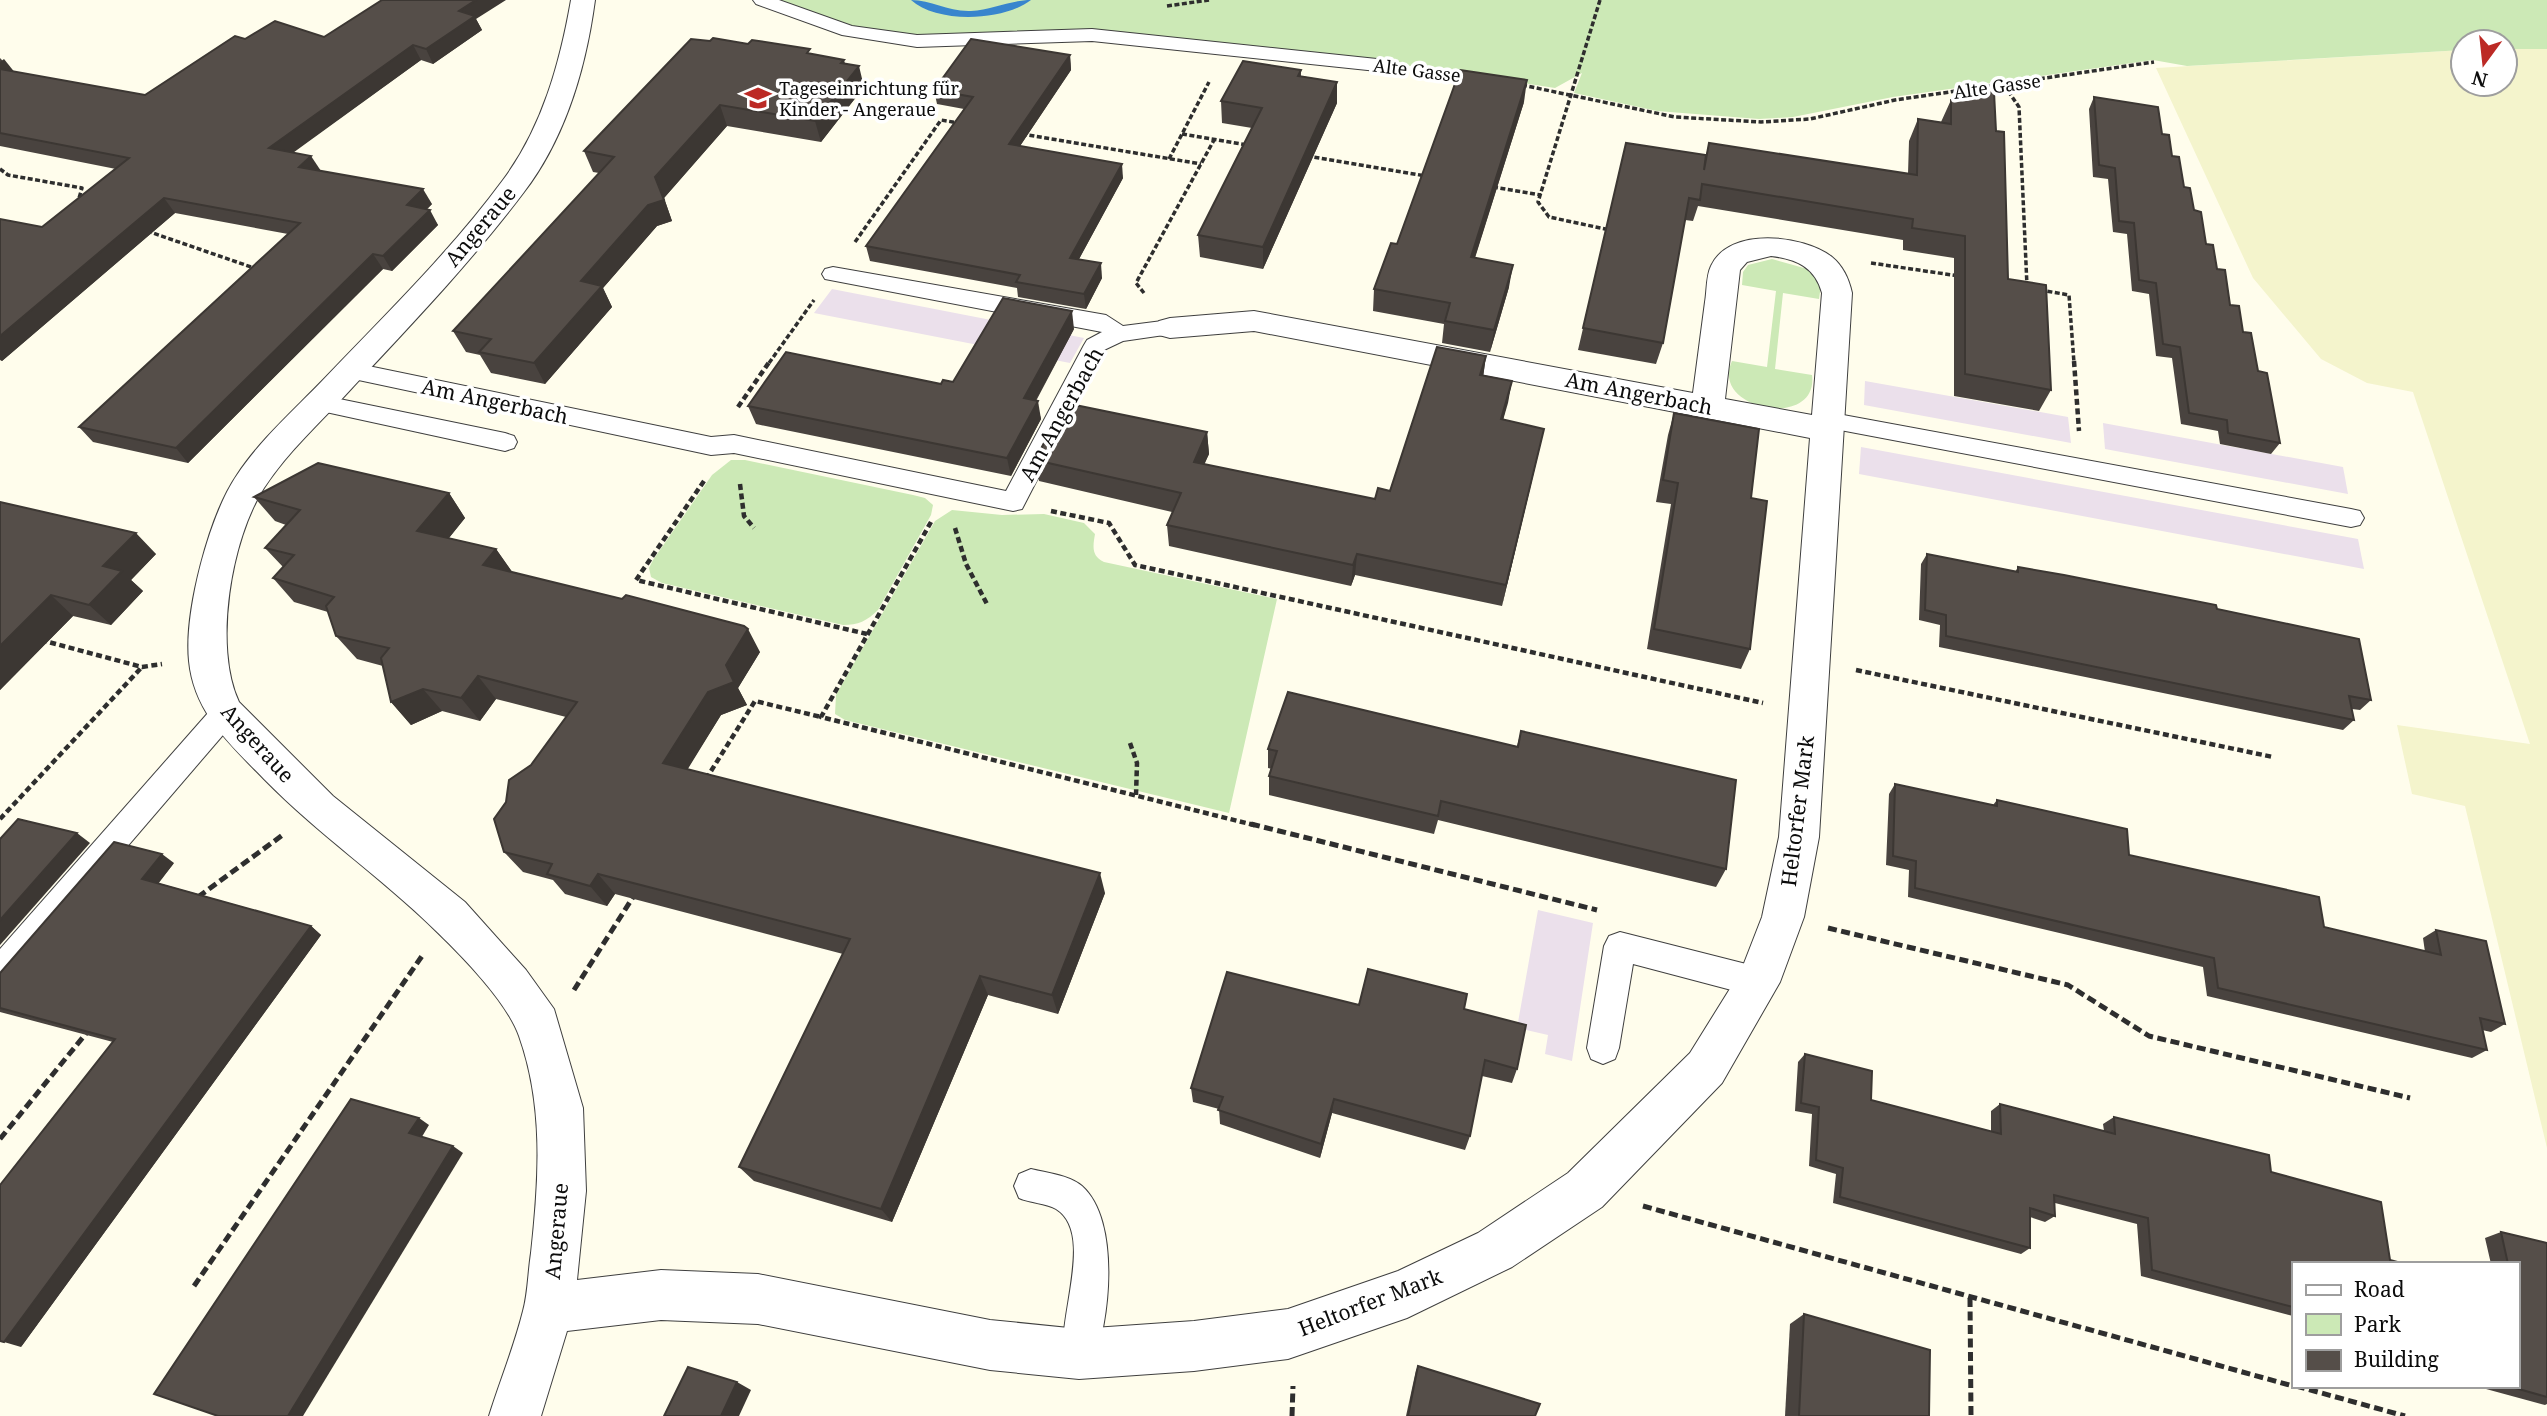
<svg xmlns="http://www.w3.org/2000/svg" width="2547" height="1416" font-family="'Noto Serif',serif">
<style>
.industrial{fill:#ebe0eb}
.farmland{fill:#f4f4cc}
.green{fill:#cce9b6}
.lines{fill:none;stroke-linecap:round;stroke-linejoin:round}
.stream{fill:#3885cd;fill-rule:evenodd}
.service-casing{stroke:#3f3f3f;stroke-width:2}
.minor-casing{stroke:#3f3f3f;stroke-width:2}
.path-far2{stroke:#2e2e2e;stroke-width:3.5;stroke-dasharray:5 2.5;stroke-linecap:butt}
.path-far1{stroke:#2e2e2e;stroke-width:4.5;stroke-dasharray:6 3.5;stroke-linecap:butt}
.path{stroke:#2e2e2e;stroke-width:5;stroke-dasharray:9 4.5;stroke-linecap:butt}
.service{fill:#fff;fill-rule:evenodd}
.minor{fill:#fff;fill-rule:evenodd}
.wall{fill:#49433f}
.shaded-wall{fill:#3c3733}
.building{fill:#554e49;stroke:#3c3733;stroke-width:2}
.labels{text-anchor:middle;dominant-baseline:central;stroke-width:7;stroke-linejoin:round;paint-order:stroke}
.far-street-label{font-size:18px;fill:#0c0c0c;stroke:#fff}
.far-poi-label{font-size:18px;fill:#0c0c0c;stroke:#fff;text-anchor:start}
.street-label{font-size:21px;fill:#0c0c0c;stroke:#fff}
</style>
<rect width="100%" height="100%" fill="#fffdec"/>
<g class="industrial">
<polygon points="832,289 1084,338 1070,363 814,313"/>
<polygon points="1865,381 2068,417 2071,443 1864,405"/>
<polygon points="2103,423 2343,467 2348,494 2105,449"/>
<polygon points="1861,447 2358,539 2364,569 1859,474"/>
<polygon points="1538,910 1593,923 1572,1061 1545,1054 1548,1035 1517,1028"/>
</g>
<polygon class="farmland" points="2505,49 2547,49 2547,1148 2465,806 2412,794 2397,725 2530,744 2413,392 2367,383 2321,359 2253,278 2156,68 2463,50 2463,84 2505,84"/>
<g class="green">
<polygon points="776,0 2547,0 2547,49 2505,49 2505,42 2463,42 2463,50 2187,66 2153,60 1893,97 1793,117 1759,119 1657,111 1574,93 1582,73 1555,88 1378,61 1122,33 918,38 854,27"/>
<path d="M1772 259 1811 270 1821 285 1819 299 1783 293 1775 369 1812 375C1819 430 1709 411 1732 361L1767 367 1776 291 1742 285 1743 272 1748 265Z"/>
<path d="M731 460H745L913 495 925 498 933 505 931 515 878 610C867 621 858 625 843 625L662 583 651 577 649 568 653 560 712 475Z"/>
<path d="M952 510 1002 515 1044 514 1084 523 1095 534C1093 546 1091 556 1104 562L1277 599 1229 813 845 720 835 714 836 695 935 521Z"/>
</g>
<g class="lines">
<path class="stream" d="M911 0C932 0 948 12 971 11 992 10 1010 0 1031 0 1004 21 937 24 911 0Z"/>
<g class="service-casing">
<g id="service">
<polygon points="753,0 779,0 852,26 917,35 1092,29 1396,61 1406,67 1396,73 1092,41 917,47 842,35 756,4"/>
<polygon points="833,267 1106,315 1123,326 1170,320 1178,323 1181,328 1178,333 1123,341 1104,350 1022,509 1013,511 734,453 711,455 349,378 341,376 337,370 341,364 349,362 711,437 734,435 1006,491 1084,345 1087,340 1102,332 825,279 822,274 825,269"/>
<polygon points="320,395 505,433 514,436 517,442 514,448 505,451 312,409 308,403 312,397"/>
<polygon points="1827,412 2351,509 2360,511 2364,518 2360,525 2351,527 1819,426 1815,420 1819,414"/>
<polygon points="225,701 235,705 239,713 235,721 11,982 0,987 0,949 215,705"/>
<polygon points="1620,932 1758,967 1769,972 1774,982 1769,992 1758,997 1633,964 1619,1048 1615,1059 1603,1064 1591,1059 1587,1048 1604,946 1609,936"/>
<path d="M1031 1169C1047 1173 1069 1175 1082 1186 1121 1221 1110 1323 1092 1367L1079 1372 1066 1367C1051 1330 1098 1235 1056 1209 1046 1203 1030 1203 1019 1198L1014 1186 1019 1174Z"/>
</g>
</g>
<g class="minor-casing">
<path id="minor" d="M571 0H595C586 67 566 137 524 192 472 261 411 325 352 388 323 420 288 451 264 488 231 539 213 647 239 702L333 796 465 902 526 970 554 1009 583 1108 586 1191 577 1280 661 1270 758 1274 990 1320 1079 1329 1194 1321 1288 1309 1398 1271 1478 1233 1568 1173 1690 1053 1741 971 1762 917 1779 837 1810 438 1254 331 1170 338 1159 335 1154 328 1159 321 1170 318 1254 311 1693 393C1697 363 1701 332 1705 302 1707 291 1706 276 1711 266 1729 226 1804 235 1832 257 1843 266 1849 279 1852 293L1819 837 1804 917 1780 982 1722 1083 1602 1207 1512 1267 1407 1318 1288 1359 1194 1371 1079 1379 990 1370 758 1324 661 1320 567 1331 541 1416H489C500 1381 514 1347 523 1311 528 1293 528 1272 531 1253 539 1180 544 1106 519 1036 507 1002 461 955 435 930 381 877 319 835 264 779 230 744 194 713 189 661 184 612 209 516 237 475 260 440 293 411 322 381 384 316 450 252 503 180 542 128 560 63 571 0ZM1771 256C1796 259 1815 267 1822 293L1812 415 1725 399 1740 270 1747 262Z"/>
</g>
<g class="path-far2">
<polyline points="1600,0 1538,202 1549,217 1610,230"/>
<polyline points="1167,6 1209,0"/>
<polyline points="1433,71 1462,75"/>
<polyline points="1522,85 1675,117 1761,122 1810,119 1895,100 2154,62"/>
<polyline points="2004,85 2019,107 2027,286"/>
<polyline points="1022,134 1201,164"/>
<polyline points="1182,134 1247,145"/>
<polyline points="1307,156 1426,176"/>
<polyline points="1169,159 1209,82"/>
<polyline points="0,169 8,175 82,188 79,198"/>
<polyline points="1493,187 1541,195"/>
<polyline points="147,231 257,269"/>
<polyline points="855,242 941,120 959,123"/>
<polyline points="1871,263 1959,276"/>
<polyline points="2040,290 2069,295 2074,363"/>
<polyline points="1144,293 1136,283 1214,140"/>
<polyline points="769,363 814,300"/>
</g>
<g class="path-far1">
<polyline points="2074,361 2079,431"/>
<polyline points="738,407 770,361"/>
<polyline points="704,481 636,580 867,634"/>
<polyline points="740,484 744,516 754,528"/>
<polyline points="1051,511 1109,523 1135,565 1763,703"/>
<polyline points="931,522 821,717 1258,826"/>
<polyline points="955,528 966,564 988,606"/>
<polyline points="41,640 142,667 162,664"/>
<polyline points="1856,670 2273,757"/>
<polyline points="1130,743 1137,763 1136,795"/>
<polyline points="706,779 755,701 821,717"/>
<polyline points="0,819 142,667"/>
</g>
<g class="path">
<polyline points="1251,824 1597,910"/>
<polyline points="198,897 284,834"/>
<polyline points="1828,928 2068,985 2149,1036 2410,1098"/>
<polyline points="574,990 635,894"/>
<polyline points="0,1139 88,1031"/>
<polyline points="1643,1206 2293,1386"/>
<polyline points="194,1286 422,956"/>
<polyline points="1970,1298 1971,1416"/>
<polyline points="2296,1386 2405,1416"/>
<polyline points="1292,1416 1293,1386"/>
</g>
<use href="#service" class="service"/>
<use href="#minor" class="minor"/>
</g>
<g class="wall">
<polygon points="476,19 482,30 433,64 421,60 293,152 321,171 432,204 427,209 438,225 392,271 383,269 188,463 93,442 79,427 288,234 175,213 2,361 0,360 0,219 42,227 116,169 0,146 0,58 14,72 145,95 245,39 324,37"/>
<polygon points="811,54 845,64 864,87 821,142 727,126 664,198 672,221 657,226 603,288 612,307 545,384 491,373 480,355 466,352 453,331 599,173 593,172 584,151"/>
<polygon points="1070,55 1071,70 1020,146 1123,178 1079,259 1102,278 1086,309 1018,297 1017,288 870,261 866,246 964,109 937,104 934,90"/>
<polygon points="1301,70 1301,76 1337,82 1337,103 1263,269 1200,257 1198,235 1252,128 1222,123 1221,101"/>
<polygon points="2094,97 2162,134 2172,156 2206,244 2230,305 2243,332 2258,371 2280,443 2271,454 2220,444 2218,431 2181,424 2172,358 2156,356 2149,294 2132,291 2127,234 2113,232 2108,179 2093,177 2089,109"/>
<polygon points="1951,100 1996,131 2008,279 2051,390 2039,411 1954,396 1954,258 1903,250 1903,240 1698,206 1693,221 1685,220 1663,343 1656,364 1578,350 1626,143 1706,155 1709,143 1908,174 1909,141 1918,119 1941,122"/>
<polygon points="1524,102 1475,258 1509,287 1490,352 1442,343 1444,324 1373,311 1374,289 1397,244"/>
<polygon points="1074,329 1036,401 1041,419 1011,476 756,424 748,406 941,384 953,382"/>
<polygon points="1486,356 1483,376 1512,381 1503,420 1544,429 1502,606 1355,575 1351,586 1169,546 1167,525 1172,512 1039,481 1035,460 1207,432 1209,454 1204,464 1375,499 1390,491"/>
<polygon points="1674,413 1751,498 1750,649 1741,669 1647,649 1671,504 1656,502 1668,435"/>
<polygon points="449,493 465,518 449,538 496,549 512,572 760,652 738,688 747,705 721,715 687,769 1105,893 1058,1014 988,995 892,1222 754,1181 739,1167 843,954 615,894 607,906 565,894 553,880 523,872 504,852 531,765 566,717 496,699 480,721 442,711 411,725 391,702 383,666 357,659 336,636 328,612 294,602 273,578 283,567 265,548 286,525 275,521 254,497"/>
<polygon points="0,502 156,554 131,580 143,591 111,625 73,616 0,690"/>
<polygon points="1927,554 2015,572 2018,567 2217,609 2371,700 2360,710 2352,709 2354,720 2343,730 1939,647 1940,625 1919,620 1921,564"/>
<polygon points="1521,731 1726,869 1716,887 1438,820 1434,834 1269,795 1269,776 1272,769 1268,768 1268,749 1517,746"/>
<polygon points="1895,784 1993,805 1997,800 2129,855 2324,927 2425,952 2423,938 2436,930 2505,1024 2491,1032 2482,1030 2487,1050 2472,1058 2207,996 2203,967 1908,897 1909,870 1886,865 1889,794"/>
<polygon points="174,863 158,883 311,926 321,935 21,1347 113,1042 0,1012 0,973"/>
<polygon points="1359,1005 1464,1009 1517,1069 1512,1083 1482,1076 1470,1136 1465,1150 1332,1113 1320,1158 1220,1124 1219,1109 1193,1102 1191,1088"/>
<polygon points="1805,1054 1871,1100 1991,1132 1991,1111 2000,1104 2104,1131 2103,1124 2114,1117 2271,1172 2293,1264 2293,1316 2141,1276 2137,1224 2055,1203 2055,1216 2045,1222 2030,1217 2030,1248 2021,1254 1833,1203 1836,1174 1809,1166 1812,1114 1795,1111 1798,1062"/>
<polygon points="2501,1232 2547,1243 2547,1404 2545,1405 2475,1386 2517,1386 2517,1264 2491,1264 2485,1238"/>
<polygon points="1804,1314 1929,1416 1785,1416 1790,1324"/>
<polygon points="1418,1366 1535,1416 1406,1416 1416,1370"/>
</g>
<g class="shaded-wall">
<polygon points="476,0 506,0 476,19 482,30 433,64 426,49 459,11"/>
<polygon points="413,45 421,60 279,163 269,148"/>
<polygon points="1070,55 1071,70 1012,158 1009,144"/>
<polygon points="4,59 16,74 0,79 0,62"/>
<polygon points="844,60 849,78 859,66 864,87 821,142 815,121 841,63"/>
<polygon points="1527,80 1524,102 1468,279 1471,257"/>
<polygon points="1337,82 1337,103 1263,269 1263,247"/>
<polygon points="720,105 727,126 664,198 672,221 657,226 603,288 612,307 545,384 534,363 581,281 655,177"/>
<polygon points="311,156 321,171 299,167"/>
<polygon points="1122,164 1123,178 1072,272 1070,258"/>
<polygon points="423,189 432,204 416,220 407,205"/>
<polygon points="164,198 175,213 2,361 0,359 0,336"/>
<polygon points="430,210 438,225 392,271 383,256"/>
<polygon points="373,254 383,269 188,463 176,448"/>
<polygon points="1101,263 1102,278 1086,309 1084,294"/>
<polygon points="1513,265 1509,287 1490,352 1494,330"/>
<polygon points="1072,311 1074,329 1027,416 1024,398"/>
<polygon points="1486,356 1483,378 1480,375"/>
<polygon points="1512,381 1508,403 1497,441 1501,419"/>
<polygon points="1038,401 1041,419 1011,476 1007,458"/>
<polygon points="1544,429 1539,451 1502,606 1506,585"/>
<polygon points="1207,432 1209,454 1196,483 1194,462"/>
<polygon points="449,493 465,518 435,555 417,531"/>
<polygon points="136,533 156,554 131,580 143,591 111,625 89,605 103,566"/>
<polygon points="496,549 513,573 483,565"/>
<polygon points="1357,554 1355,575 1351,586 1353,565"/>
<polygon points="51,595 73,616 0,690 0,646"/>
<polygon points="748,629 760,652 738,688 747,705 721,715 678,785 663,763"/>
<polygon points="478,676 496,699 480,721 461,698"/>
<polygon points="423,689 442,711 411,725 391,702"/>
<polygon points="77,833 90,843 0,945 0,920"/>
<polygon points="162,854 174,863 155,888 142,879"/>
<polygon points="1100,873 1105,893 1058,1014 1052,995"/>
<polygon points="598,874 615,894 607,906 590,886"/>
<polygon points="311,926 321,935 21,1347 4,1342"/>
<polygon points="980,976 988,995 892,1222 881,1209"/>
<polygon points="1334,1099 1332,1113 1320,1158 1321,1144"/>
<polygon points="419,1118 429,1125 420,1140 409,1133"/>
<polygon points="453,1146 463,1153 303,1416 288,1416"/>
<polygon points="737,1382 751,1390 739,1416 721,1416"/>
</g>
<g class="building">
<polygon points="382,0 476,0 459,11 475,16 426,49 413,45 269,148 311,156 299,167 423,189 407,205 430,210 383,256 373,254 176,448 79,427 300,223 164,198 0,336 0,219 42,227 129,158 0,133 0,69 145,95 235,36 245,39 275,21 324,37"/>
<polygon points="713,38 748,44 752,40 810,49 807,53 844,60 841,63 859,66 815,121 720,105 655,177 664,200 648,205 581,281 602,286 534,363 479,352 491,339 453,331 614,157 584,151 691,39 710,41"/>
<polygon points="971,39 1070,55 1009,144 1122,164 1070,258 1101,263 1084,294 1016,282 1020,275 866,246 973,97 934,90"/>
<polygon points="1243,61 1301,70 1298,76 1337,82 1263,247 1198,235 1262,108 1221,101"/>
<polygon points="1460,70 1527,80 1471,257 1513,265 1494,330 1445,321 1450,303 1374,289 1391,243 1397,244"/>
<polygon points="1994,92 1996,131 2004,132 2008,279 2046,285 2051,390 1965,374 1965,236 1912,228 1913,219 1702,184 1700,200 1689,198 1663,343 1583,328 1626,143 1706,155 1704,170 1709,143 1917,175 1918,119 1951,124 1951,100"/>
<polygon points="2094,97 2158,107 2162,134 2169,135 2172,156 2179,157 2184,187 2190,188 2194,210 2201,212 2206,244 2213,245 2217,269 2225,270 2230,305 2239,306 2243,332 2251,333 2258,371 2267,373 2280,443 2228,433 2227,420 2189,413 2180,347 2163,344 2156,283 2139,280 2134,223 2119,221 2115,168 2099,165"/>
<polygon points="1003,298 1072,311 1024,398 1038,401 1007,458 748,406 786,352 941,384 943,380 953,382"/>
<polygon points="1437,347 1486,356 1480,375 1512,381 1501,419 1544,429 1506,585 1357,554 1353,565 1167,525 1181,493 1035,460 1065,403 1207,432 1194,462 1375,499 1378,488 1390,491"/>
<polygon points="1674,413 1759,429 1751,498 1767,501 1750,649 1654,629 1678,483 1663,480"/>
<polygon points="318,463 449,493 417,531 496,549 483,565 622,599 626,595 744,626 748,629 726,665 734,682 708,692 663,763 1100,873 1052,995 980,976 881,1209 739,1167 850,939 598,874 590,886 547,874 552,864 504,852 494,819 506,802 509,780 531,765 577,702 478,676 461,698 423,689 391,702 381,658 389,648 336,636 326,606 334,597 273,578 294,555 265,548 300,510 254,497"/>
<polygon points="0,502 136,533 103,566 122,571 89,605 51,595 0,646"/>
<polygon points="1927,554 2018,572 2018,567 2064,575 2216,605 2217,609 2359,639 2371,700 2349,696 2354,720 1946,636 1946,615 1925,610"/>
<polygon points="1288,692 1518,747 1521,731 1736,780 1726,869 1441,801 1438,816 1269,776 1277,751 1268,749"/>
<polygon points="1895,784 1997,806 1997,800 2127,829 2129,855 2319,897 2324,927 2441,955 2436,930 2486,941 2505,1024 2480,1018 2487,1050 2218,988 2214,958 1915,888 1916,861 1893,856"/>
<polygon points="18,819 77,833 0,920 0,839"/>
<polygon points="114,842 162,854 142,879 311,926 4,1342 0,1341 0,1185 115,1039 0,1008 0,973"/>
<polygon points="1368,969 1467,994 1464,1009 1526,1025 1517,1069 1485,1060 1470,1136 1334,1099 1321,1144 1218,1110 1223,1097 1191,1088 1227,972 1359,1005"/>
<polygon points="1805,1054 1872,1071 1871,1100 2001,1134 2000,1104 2115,1134 2114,1117 2269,1155 2271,1172 2381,1202 2390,1260 2405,1264 2293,1264 2293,1307 2152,1270 2148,1218 2054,1195 2055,1216 2030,1208 2030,1248 1840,1197 1843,1168 1816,1160 1819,1107 1801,1103"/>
<polygon points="351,1099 419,1118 409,1133 453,1146 288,1416 218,1416 154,1394"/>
<polygon points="2501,1232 2547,1243 2547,1397 2508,1386 2517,1386 2517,1264 2508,1264"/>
<polygon points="1804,1314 1930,1350 1929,1416 1799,1416"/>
<polygon points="1418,1366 1540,1404 1535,1416 1408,1416"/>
<polygon points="688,1367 737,1382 721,1416 664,1416"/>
</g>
<defs>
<g id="school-bare" transform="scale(2.1)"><path d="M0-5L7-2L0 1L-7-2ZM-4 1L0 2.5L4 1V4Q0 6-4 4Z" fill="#bc2a25" stroke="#fff" stroke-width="2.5" paint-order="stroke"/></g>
</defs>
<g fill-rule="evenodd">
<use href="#school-bare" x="758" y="98"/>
</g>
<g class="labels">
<g class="far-street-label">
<text transform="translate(1417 70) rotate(7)">Alte Gasse</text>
<text transform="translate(1997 86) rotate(-8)">Alte Gasse</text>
</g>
<g class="far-poi-label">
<text x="779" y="88">Tageseinrichtung für<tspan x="779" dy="21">Kinder - Angeraue</tspan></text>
</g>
<g class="street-label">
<text transform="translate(480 226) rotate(-50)">Angeraue</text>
<text transform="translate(1639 393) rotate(11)">Am Angerbach</text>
<text transform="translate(495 401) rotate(12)">Am Angerbach</text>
<text transform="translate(1061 414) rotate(-61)">Am Angerbach</text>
<text transform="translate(258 743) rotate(48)">Angeraue</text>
<text transform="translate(1797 811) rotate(-83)">Heltorfer Mark</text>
<text transform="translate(556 1231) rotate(-85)">Angeraue</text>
<text transform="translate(1370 1302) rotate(-21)">Heltorfer Mark</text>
</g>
</g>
<rect x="2292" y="1262" width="228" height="126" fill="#ffffff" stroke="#9e9e9e" stroke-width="2"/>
<rect x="2306" y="1285" width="35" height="10" fill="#ffffff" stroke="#9e9e9e" stroke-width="2"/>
<text x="2354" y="1297" font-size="21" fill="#0c0c0c">Road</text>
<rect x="2306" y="1314" width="35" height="21" fill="#cce9b6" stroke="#9e9e9e" stroke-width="2"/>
<text x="2354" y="1332" font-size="21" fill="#0c0c0c">Park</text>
<rect x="2306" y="1350" width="35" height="21" fill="#554e49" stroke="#9e9e9e" stroke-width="2"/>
<text x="2354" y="1367" font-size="21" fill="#0c0c0c">Building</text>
<g transform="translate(2484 63) rotate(195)"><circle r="33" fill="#ffffff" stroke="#9e9e9e" stroke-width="2"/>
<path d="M0-5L12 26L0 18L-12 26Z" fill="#bc2a25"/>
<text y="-10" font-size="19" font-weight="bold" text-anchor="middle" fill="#0c0c0c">N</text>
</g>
</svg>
